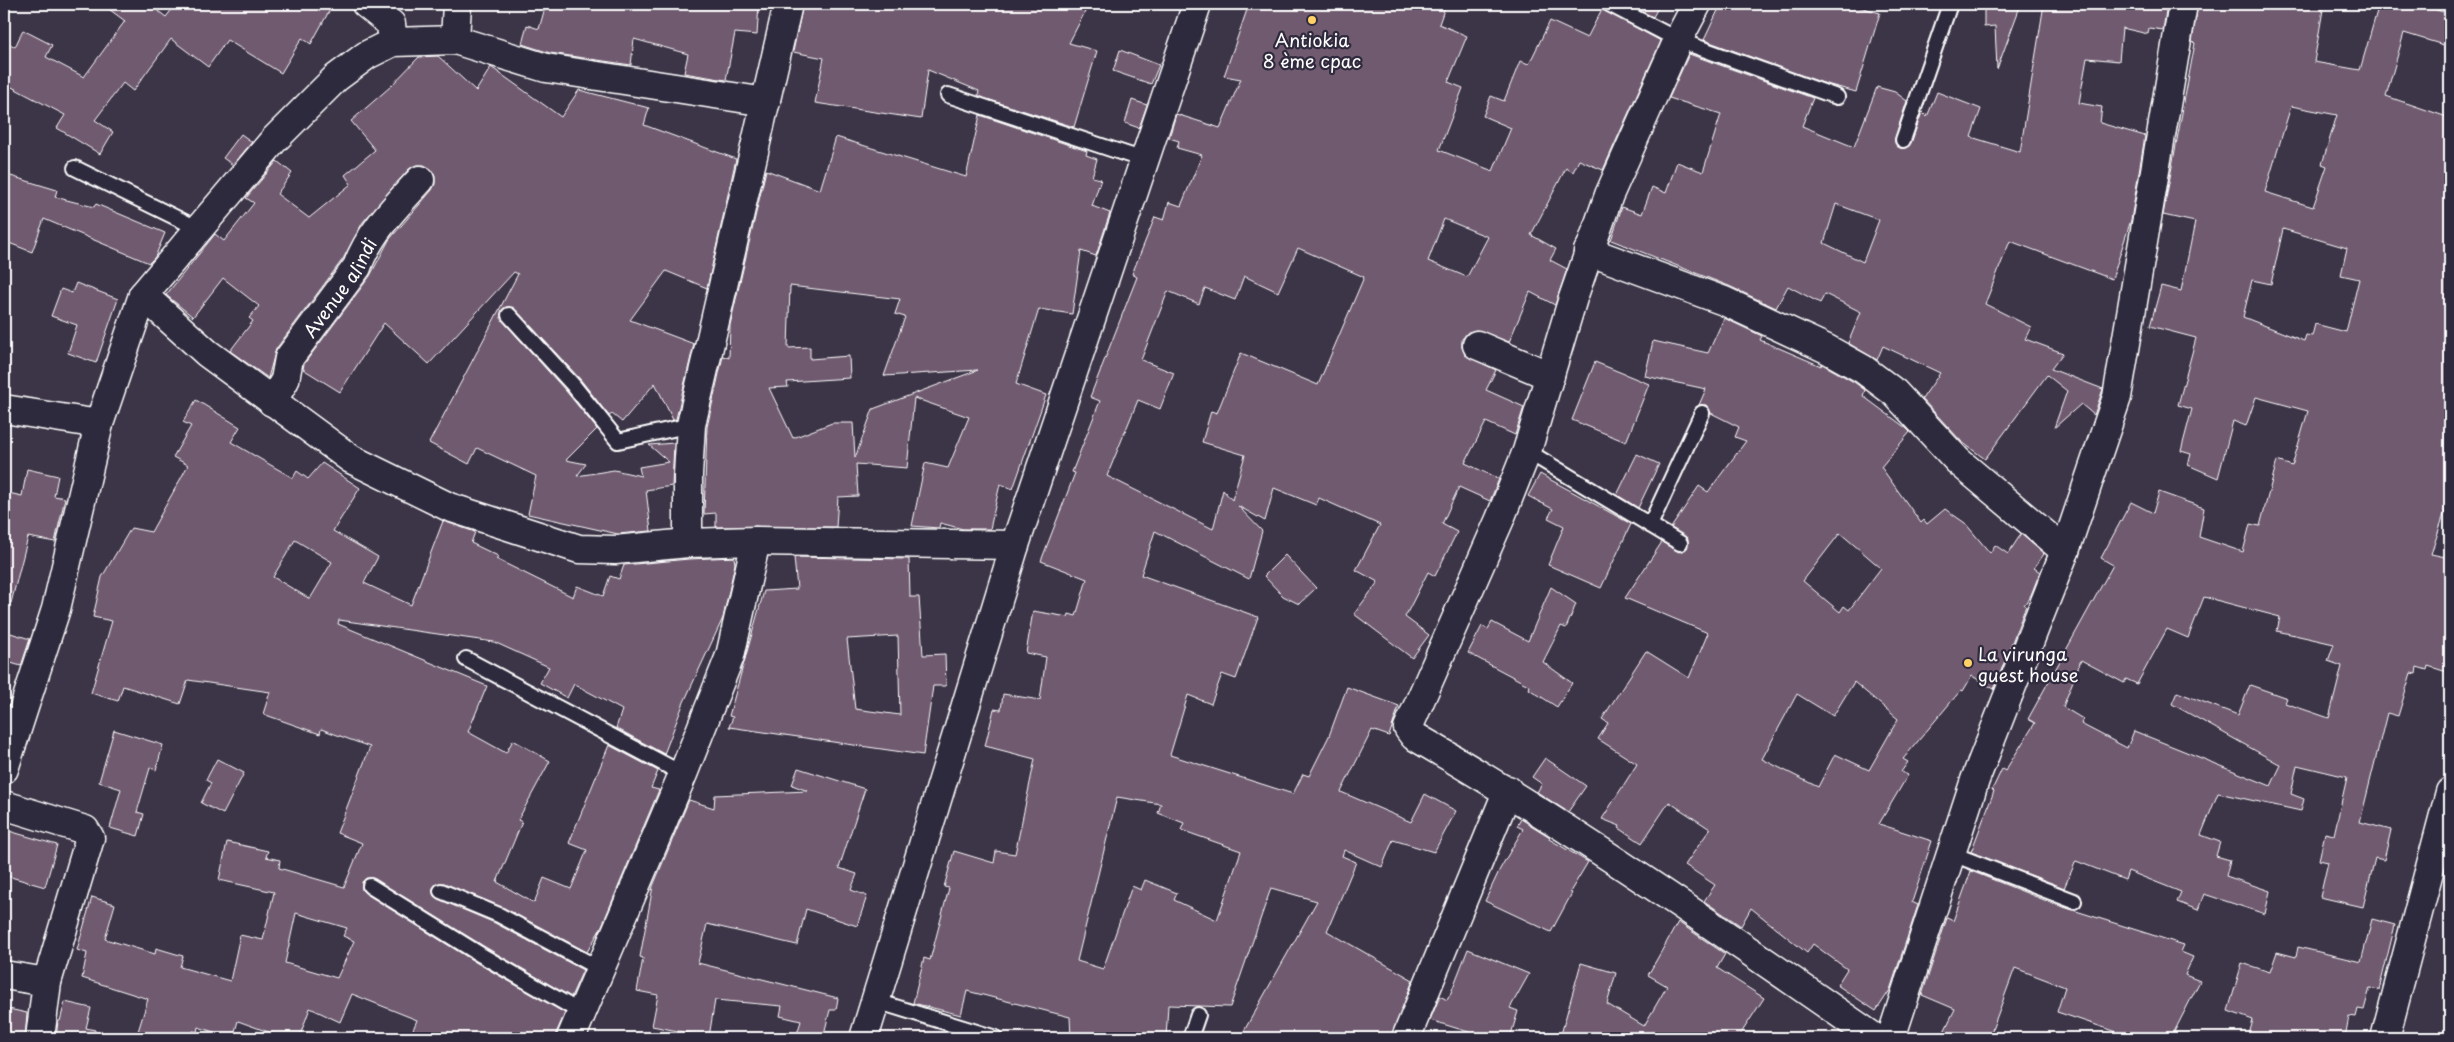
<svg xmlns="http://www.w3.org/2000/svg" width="2454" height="1042" font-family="'Playpen Sans',sans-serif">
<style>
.building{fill:#705a70;stroke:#fff;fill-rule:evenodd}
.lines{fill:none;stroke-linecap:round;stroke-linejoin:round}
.service-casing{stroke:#fff;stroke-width:18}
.minor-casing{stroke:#fff;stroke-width:31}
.service{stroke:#2f2a3d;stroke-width:14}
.minor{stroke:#2f2a3d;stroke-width:28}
.poi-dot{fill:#ffd166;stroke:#2f2a3d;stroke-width:2}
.labels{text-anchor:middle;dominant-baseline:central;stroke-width:4.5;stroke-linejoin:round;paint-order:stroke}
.poi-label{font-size:18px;fill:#fff;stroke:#2f2a3d}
.street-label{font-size:18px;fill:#fff;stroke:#2f2a3d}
</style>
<rect width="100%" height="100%" fill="#3c3447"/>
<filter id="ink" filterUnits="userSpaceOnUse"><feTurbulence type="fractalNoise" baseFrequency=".02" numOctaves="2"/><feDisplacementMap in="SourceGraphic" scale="10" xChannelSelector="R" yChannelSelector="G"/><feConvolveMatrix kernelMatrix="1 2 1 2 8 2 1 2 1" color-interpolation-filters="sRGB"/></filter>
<g filter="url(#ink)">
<g class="building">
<polygon points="102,4 149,4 166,17 176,4 333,4 311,44 302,38 281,73 227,40 208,67 171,39 133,91 123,83 95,120 113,132 100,154 57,128 65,115 4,83 4,40 15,47 23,30 52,45 46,57 84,77 125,21"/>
<polygon points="546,4 624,4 646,9 647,4 759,4 757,35 735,33 726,80 684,73 688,54 634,39 631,65 550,53 522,44 527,25 539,29"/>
<polygon points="803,4 1089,4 1069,43 1097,51 1074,127 984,98 978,95 979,91 928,70 921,119 815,103 824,58 793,52"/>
<path d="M1249 4H1446L1439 24 1467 36 1448 82 1463 88 1439 150 1493 171 1511 128 1483 116 1491 96 1504 101 1520 61 1529 64 1550 21 1587 38 1602 9 1661 41 1603 170 1579 160 1573 172 1566 168 1531 235 1556 249 1550 260 1567 269 1555 305 1530 292 1509 342 1476 330 1468 332 1462 339V347L1465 355 1496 370 1486 390 1524 407 1515 435 1486 422 1465 463 1499 479 1490 501 1459 487 1442 524 1457 532 1435 576 1428 572 1405 617 1429 635 1412 658 1354 614 1378 582 1356 570 1380 525 1319 498 1316 505 1274 488 1265 521 1238 506 1262 531 1249 579 1155 531 1141 575 1258 617 1236 679 1222 674 1211 704 1188 695 1170 755 1293 794 1303 774 1309 776 1329 736 1347 687 1399 706 1389 736 1372 730 1341 792 1411 822 1425 794 1456 811 1434 852 1393 840 1382 867 1344 850 1342 856 1356 862 1327 931 1413 980 1391 1038H1240L1317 901 1271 888 1230 1007 1168 1005 1166 1038H1071L1070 1017 967 991 961 1015 913 1003 924 958 930 960 949 888 944 887 954 851 994 863 996 851 1015 854 1035 759 985 746 994 709 1001 710 1003 694 1040 700 1046 657 1026 653 1033 611 1068 617 1069 614 1076 616 1087 579 1041 561 1075 473 1072 472 1100 401 1090 397 1137 277 1132 274 1155 217 1164 220 1169 202 1181 206 1202 155 1177 148 1179 141 1169 138 1176 114 1220 128 1241 79 1224 76ZM1444 219 1488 237 1467 277 1428 261ZM1298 248 1364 277 1318 385 1241 353 1217 413 1211 411 1202 442 1245 455 1232 500 1223 490 1213 529 1107 476 1138 400 1160 409 1174 373 1141 360 1168 291 1199 304 1205 288 1235 300 1244 276 1278 292ZM1117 797 1161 804 1158 813 1184 823 1181 830 1241 851 1217 920 1174 900 1177 893 1145 880 1141 890 1132 886 1103 969 1077 961Z"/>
<polygon points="1627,4 1660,4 1653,17"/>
<polygon points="1721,4 1850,4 1880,13 1856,92 1823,83 1704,40"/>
<polygon points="1984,4 2021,4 1997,69 1995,26 1984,27"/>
<path d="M2044 4H2167L2163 30 2149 28 2148 34 2122 28 2119 61 2087 58 2079 103 2102 107 2100 123 2145 136 2131 220 2112 279 2010 241 1985 304 2031 327 2025 339 2063 353 2051 369 2103 389 2094 415 2081 404 2054 428 2067 391 2047 375 1985 459 1962 442 1922 399 1940 373 1883 346 1877 360 1848 343 1861 312 1825 294 1820 303 1788 286 1776 308 1729 286 1611 240 1622 207 1642 214 1652 187 1666 193 1677 162 1703 172 1721 114 1669 98 1689 54 1813 98 1802 126 1854 147 1877 87 1895 92 1907 101 1895 138V142L1900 148H1905L1911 143 1922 112 1927 117 1937 92 1981 109 1971 137 2020 152ZM1836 204 1879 220 1863 262 1824 243Z"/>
<path d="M2198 4H2324L2314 62 2360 70 2379 4H2417L2450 14V47L2404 33 2386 96 2450 118V496L2431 554 2450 558V673L2428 666 2427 670 2417 667 2416 674 2411 673 2398 716 2387 713 2360 822 2391 830 2384 860 2375 858 2363 907 2320 897 2328 862 2319 860 2325 833 2334 835 2347 777 2297 765 2291 794 2304 799 2301 811 2218 793 2201 835 2220 842 2216 856 2230 860 2226 876 2270 891 2265 914 2204 894 2198 910 2177 902 2181 892 2128 871 2125 880 2076 861 2064 888 1971 852 1994 791 1992 790 2002 769 2005 771 2035 723 2028 719 2113 565 2101 558 2131 502 2153 513 2159 492 2204 508 2199 537 2243 552 2250 524 2260 526 2277 461 2292 466 2308 411 2256 397 2246 426 2233 421 2218 478 2188 465 2191 454 2181 451 2192 409 2178 405 2196 338 2150 326 2161 286 2181 291 2195 222 2163 215 2195 43 2192 42ZM2291 106 2337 115 2322 164 2327 166 2313 207 2265 192ZM2283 229 2347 248 2341 275 2359 279 2346 332 2315 324 2312 336 2306 335 2304 341 2243 317 2252 280 2271 284ZM2204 597 2280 617 2277 631 2334 644 2328 661 2342 666 2329 718 2285 703 2287 698 2250 685 2238 715 2177 692 2172 704 2281 765 2271 786 2134 731 2127 748 2081 724 2083 719 2063 707 2081 660 2124 683 2126 679 2137 684 2167 629 2188 638Z"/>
<polygon points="1120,50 1159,65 1151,84 1113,71"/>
<polygon points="438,56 476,91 491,67 561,117 579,90 649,108 644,125 736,159 707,288 666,271 630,320 694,344 676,419 673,420 655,383 622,422 612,414 609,416 580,379 515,309 507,307 501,313 503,321 566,391 597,429 566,460 586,464 577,476 614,470 641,476 639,467 669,462 649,445 674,443 672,486 646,490 651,531 618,534 528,514 536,476 477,448 469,464 429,443 518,274 514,272 429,364 384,323 340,392 303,369 304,364 370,276 389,240 432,190 435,184 435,176 431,169 424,165 416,165 409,169 363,222 343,259 276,349 268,378 230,351 253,321 249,318 259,306 223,278 193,317 166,295 215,234 224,241 254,203 246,198 277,161 292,173 277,194 309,218 351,184 345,175 375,150 351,121 390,87 419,57"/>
<polygon points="1132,100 1147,105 1139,128 1125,123"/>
<path d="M980 115 1087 151 1086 155 1097 159 1092 177 1101 179 1092 206 1110 213 1096 256 1081 251 1072 314 1039 309 1016 384 1046 395 1013 489 1000 484 990 529H963L940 523 939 528 912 526 925 463 948 468 969 417 914 398 907 468 856 464 858 496 838 497 836 527H716V513L704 514 707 427 723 356 729 358 730 325 766 170 820 190 836 137 966 177ZM790 286 900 299 895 314 905 317 884 376 978 370 873 409 855 458 853 423H832L793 438 769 388 788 387 787 382 850 378 849 356 810 359V347L788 348Z"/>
<polygon points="241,134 252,142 233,165 223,158"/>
<polygon points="4,174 57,190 55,197 94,207 96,204 165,233 155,257 149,263 44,219 32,252 4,241"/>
<polygon points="76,283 118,299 96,363 68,353 77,325 51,316 61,289 72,293"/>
<path d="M1724 318 1762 336 1760 340 1821 366 1822 364 1854 382 1865 390 1863 396 1906 428 1910 432 1881 467 1921 523 1924 520 1927 524 1945 509 1965 523 1990 553 1995 545 2008 554 2021 534 2044 554 2034 568 2040 572 2031 595 2024 605 2026 606 1994 689 1972 676 1963 691 1961 690 1903 759 1908 762 1901 772 1908 775 1879 824 1932 841 1912 902 1918 905 1890 990 1876 1011 1837 985 1847 969 1813 944 1807 953 1751 908 1741 926 1704 901 1715 885 1685 865 1710 829 1669 802 1642 843 1619 828 1620 826 1602 819 1637 764 1598 739 1608 723 1602 719 1646 651 1689 678 1708 633 1625 598 1662 542 1679 552 1687 548V538L1671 528 1699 486 1708 492 1746 441 1735 437 1739 427 1711 413 1706 405H1699L1706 389 1645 376 1653 341 1708 353ZM1840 533 1881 568 1849 610 1844 606 1840 612 1803 581ZM1854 682 1898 719 1869 770 1835 754 1818 787 1762 759 1797 694 1833 716Z"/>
<polygon points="1595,362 1649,384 1626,442 1572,420"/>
<path d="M196 400 240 427 231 442 293 478 297 471 308 479 322 463 360 488 333 531 378 557 364 583 411 605 443 521 475 532 471 543 498 556 496 559 573 597 577 586 603 596 610 576 619 579 624 565 689 559 734 557 735 564 723 618 684 702 664 754 616 728 622 710 574 684 567 698 540 683 549 667 494 642 339 620 338 624 487 686 468 732 506 753 513 740 550 761 518 820 522 822 497 882 534 903 544 878 571 889 587 850 569 843 609 745 658 771 651 788 659 790 601 928 587 952 502 907 444 883 436 884 433 888 434 896 438 899 495 923 583 970 571 997 485 947 375 879 366 878 362 882V890L365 893 477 963 565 1013 554 1038H429L412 1032 417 1020 352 994 340 1022 310 1008 299 1038H285L238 1021 233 1038 198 1027 197 1032 193 1031 191 1038H136L148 999 82 978 87 953 77 950 92 897 115 904 105 939 155 954 156 948 183 956 180 967 230 981 240 935 263 940 274 892 219 880 227 842 268 851 266 857 280 860 279 868 344 887 362 843 337 833 370 747 321 729 320 734 263 714 270 692 188 680 180 704 123 686 118 701 91 693 112 621 93 617 102 577 131 528 151 532 181 478 188 465 173 457 191 426 183 422ZM295 540 332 562 310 599 273 577ZM296 913 347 928 343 936 354 941 337 978 285 963Z"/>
<polygon points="1637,454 1659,464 1638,508 1617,495"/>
<polygon points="27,469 58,476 54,496 65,498 55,542 28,537 11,603 4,602 4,492 22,496"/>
<polygon points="1540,474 1631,524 1601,588 1548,565 1564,526 1548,518 1553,509 1528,496"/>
<polygon points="1285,555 1316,588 1299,604 1283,596 1264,576"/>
<path d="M794 557 909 559 910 597H919L923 655 945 654 946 686H933L923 755 729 727 733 717 729 716 764 591 797 589ZM898 636 900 715 855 709 847 639Z"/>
<polygon points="1551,587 1576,604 1566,628 1561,626 1543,662 1572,683 1557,707 1529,689 1530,686 1468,653 1482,626 1488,629 1492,622 1528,641"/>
<polygon points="4,631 30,639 21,666 4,661"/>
<polygon points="114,730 163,745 156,770 150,768 137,812 144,814 138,836 110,828 121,789 99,782"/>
<polygon points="1545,758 1586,786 1568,812 1537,792 1542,784 1532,777"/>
<polygon points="217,759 244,773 223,814 201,803 211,783 206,780"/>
<polygon points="798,768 865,789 839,868 857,874 851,890 867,896 857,926 806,909 797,945 707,924 698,963 838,998 836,1010 830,1010 823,1038 797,1034 801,1021 780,1016 782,1006 715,1000 709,1037 652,1026 658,995 637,991 643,958 640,957 653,886 689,800 714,808 715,795 808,791 792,785"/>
<polygon points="1521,819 1550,837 1549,839 1588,862 1570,892 1572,893 1551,932 1485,901 1500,869 1523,829 1517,826"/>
<polygon points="9,831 57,845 45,887 4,875 4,848"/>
<polygon points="1971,871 2057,905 2184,945 2181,952 2193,957 2185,975 2200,981 2171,1038 2135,1038 2057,1012 2065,987 2015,968 1989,1038 1941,1038 1955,1009 1922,995 1947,918 1953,921"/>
<polygon points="2372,919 2395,925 2379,990 2370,988 2364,1010 2358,1009 2356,1017 2349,1016 2345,1038 2248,1038 2253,1020 2228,1011 2242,963 2270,972 2277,952 2296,957 2298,947 2361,962"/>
<polygon points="1678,922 1725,954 1717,968 1764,998 1738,1038 1560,1038 1581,963 1616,973 1607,1004 1644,1026 1667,986 1648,975"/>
<polygon points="1468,949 1529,974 1510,1008 1518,1011 1510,1038 1488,1038 1430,1020 1440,996 1447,1000 1450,995"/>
<polygon points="65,1002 91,1008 86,1028 95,1030 94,1038 56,1038 58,1021 60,1021"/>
<polygon points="4,1008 27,1013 25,1038 4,1038"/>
</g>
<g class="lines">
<g class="service-casing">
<g id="service">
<polyline points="1609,4 1678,40 1837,97"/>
<polyline points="948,95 1144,160"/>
<polyline points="1903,140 1950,4"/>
<polyline points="75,168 199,229"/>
<polyline points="509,315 573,385 618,441 691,425"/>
<polyline points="1527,451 1680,543"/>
<polyline points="1650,525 1702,413"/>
<polyline points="466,659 683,774"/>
<polyline points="1950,853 2074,901"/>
<polyline points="370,886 481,955 582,1013"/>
<polyline points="441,891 499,915 600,969"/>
<polyline points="876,1001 996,1038"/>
<polyline points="1190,1038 1198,1015"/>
</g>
</g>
<g class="minor-casing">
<g id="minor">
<polyline points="366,4 391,24 393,42"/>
<path d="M1697 4 1678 40 1609 195 1573 298 1527 451 1500 519 1408 728 1414 736C1573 828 1724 933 1875 1038"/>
<polyline points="455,40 546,68 766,102"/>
<polyline points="1588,251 1724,301 1827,349 1863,369 1895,393 1958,461 2065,551"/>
<polyline points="143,295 207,353 351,459 449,507 579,549 615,550 688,543 756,541 1015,545"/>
<polyline points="1477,345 1550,376"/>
<path id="s1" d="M272 402 285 380 289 358 357 267C369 233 396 206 420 180"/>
<polyline points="4,409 99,424"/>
<polyline points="688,543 688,475 691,425 788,4"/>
<polyline points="4,769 56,609 99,424 143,295 274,140 336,78 367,55 393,42 455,40 457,4"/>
<polyline points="4,805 85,830 90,838 47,982"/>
<polyline points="4,975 47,982 40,1038"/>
<polyline points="571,1038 683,774 730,656 756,541"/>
<polyline points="864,1038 1015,545 1197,4"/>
<polyline points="1406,1038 1508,790"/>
<polyline points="1891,1038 1975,780 2065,551 2117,397 2183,4"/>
<polyline points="2385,1038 2450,792"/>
</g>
</g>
<use href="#service" class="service"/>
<use href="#minor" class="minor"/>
</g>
</g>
<g class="poi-dot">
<circle cx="1312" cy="20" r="5"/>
<circle cx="1968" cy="663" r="5"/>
</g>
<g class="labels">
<g class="poi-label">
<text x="1312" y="39">Antiokia<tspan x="1312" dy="21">8 ème cpac</tspan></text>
<text x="1978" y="653" text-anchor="start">La virunga<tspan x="1978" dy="21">guest house</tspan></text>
</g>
<g class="street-label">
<text stroke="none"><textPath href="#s1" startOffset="135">Avenue alindi</textPath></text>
</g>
</g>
<rect width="2454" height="1042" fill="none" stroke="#2f2a3d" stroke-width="20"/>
<rect x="10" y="10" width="2434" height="1022" fill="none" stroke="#fff" stroke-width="2" filter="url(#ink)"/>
</svg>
